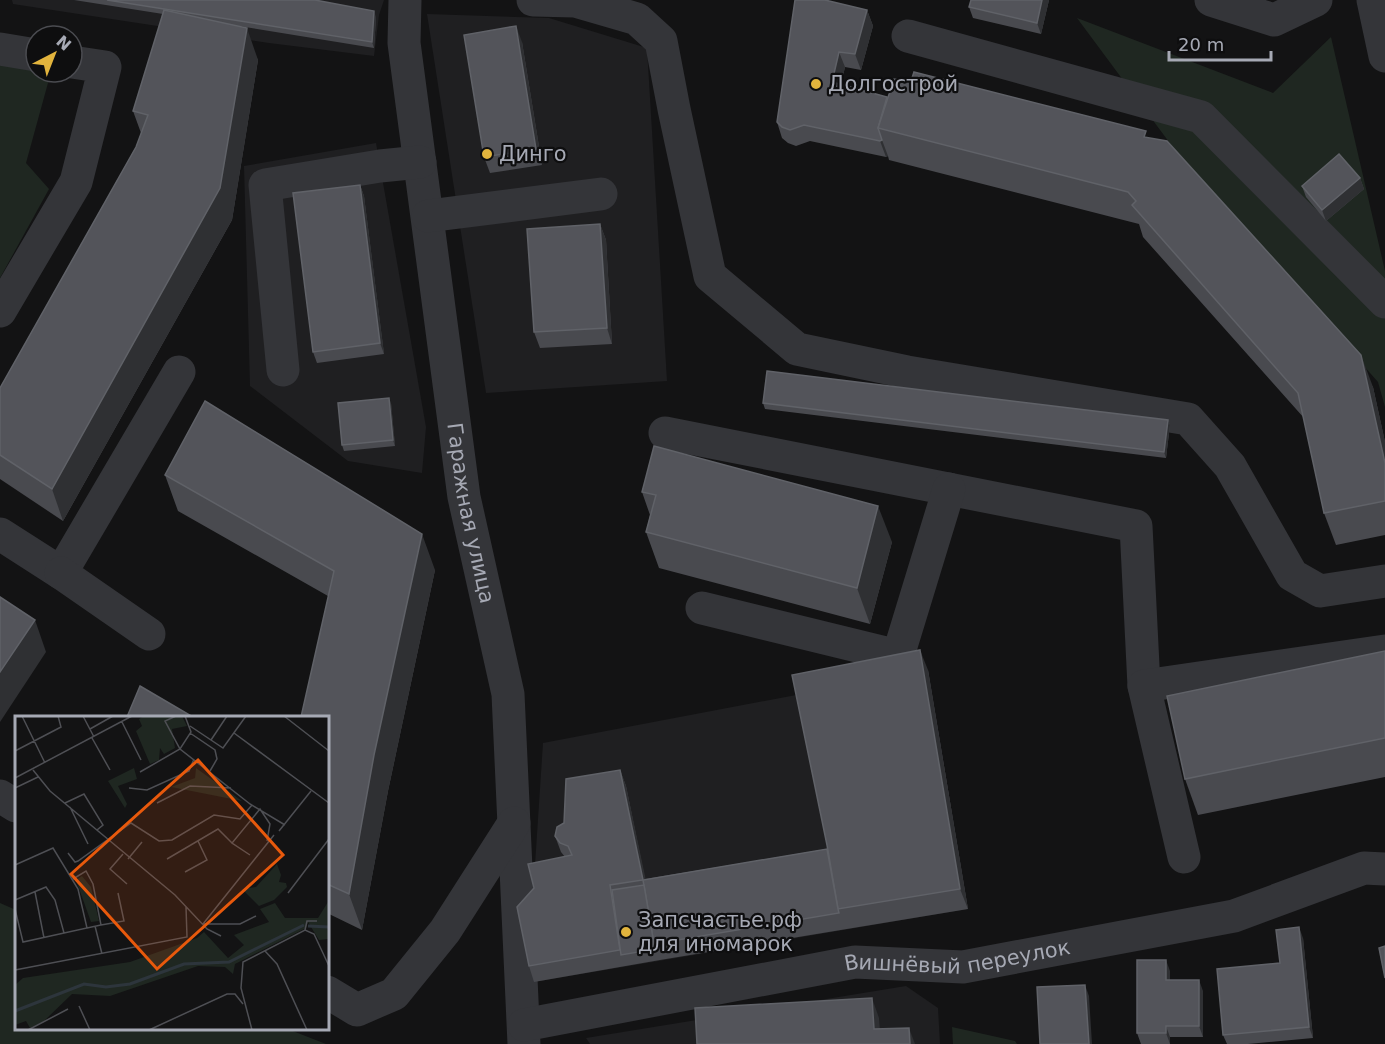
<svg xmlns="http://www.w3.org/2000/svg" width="1385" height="1044" font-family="'DejaVu Sans',sans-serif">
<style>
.built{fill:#1f1f21}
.green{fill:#1f2721}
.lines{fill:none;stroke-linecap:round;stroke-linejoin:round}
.minor{stroke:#343539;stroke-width:33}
.wall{fill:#494a4f}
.shaded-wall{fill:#2f3033}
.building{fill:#53545a;stroke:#606268;stroke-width:1.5}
.poi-dot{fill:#e2b43d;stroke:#0e0e0f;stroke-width:2}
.labels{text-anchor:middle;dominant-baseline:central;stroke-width:4.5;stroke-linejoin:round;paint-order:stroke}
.poi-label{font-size:21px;fill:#a6a9b4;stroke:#0e0e0f;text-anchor:start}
.street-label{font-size:21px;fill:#a6a9b4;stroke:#0e0e0f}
.inset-river{fill:none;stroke:#2d353c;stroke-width:3}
.inset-road{fill:none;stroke:#4e4f54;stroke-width:1.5}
.view{fill:#e8590c;fill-opacity:0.15;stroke:#e8590c;stroke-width:3}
.inset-edge{fill:none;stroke:#a6a9b4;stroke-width:3}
</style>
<rect width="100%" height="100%" fill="#131314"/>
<g class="built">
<polygon points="12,0 384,0 379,15 374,56 269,43 13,4"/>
<polygon points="427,14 549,18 647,48 667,381 486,393"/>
<polygon points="376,143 426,427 422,473 348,461 250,386 244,166"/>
<polygon points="928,670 968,909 534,982 534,880 543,743"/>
<polygon points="906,986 938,1008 940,1044 590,1044 586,1038"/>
</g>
<g class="green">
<polygon points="1077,18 1273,93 1331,37 1385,271 1385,407 1378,382 1189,169"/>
<polygon points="0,61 36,67 36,72 51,72 26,163 49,189 0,278"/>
<polygon points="0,903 16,910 16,1028 285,1028 326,1044 0,1044"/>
<polygon points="952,1027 1015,1041 1017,1044 953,1044"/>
</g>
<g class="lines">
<g class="minor">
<path id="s1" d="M405 0 404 43 464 497 508 694 524 1044"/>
<polyline points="533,0 575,1 637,19 661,41 674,109 710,276 797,349 907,372 1188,419 1230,466 1292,575 1320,591 1385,581"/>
<polyline points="1211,0 1274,20 1316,0"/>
<polyline points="1373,0 1385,56"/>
<polyline points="908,36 1201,117 1385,302"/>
<polyline points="0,49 36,55"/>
<polyline points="428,216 601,194"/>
<polyline points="0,311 76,182 105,67 72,62"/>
<polyline points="283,370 265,185 380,166 420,162"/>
<polyline points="665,433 1136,526 1144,686"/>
<polyline points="0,534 61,573 179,372"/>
<polyline points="61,573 149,634"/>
<polyline points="702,608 898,656 949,489"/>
<polyline points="0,796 16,806"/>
<polyline points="1184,857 1144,686 1385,651"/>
<polyline points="327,992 357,1010 394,994 445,931 514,823"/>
<path id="s2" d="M524 1025 855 962 963 967 1234 916 1364 868 1385 869"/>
</g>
</g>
<g class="wall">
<polygon points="74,0 315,0 376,17 374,48 239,26 258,60 232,220 63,521 0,479 0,388 136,147 141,133 133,111 163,14"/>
<polygon points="795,0 828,0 828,1 867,10 873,26 861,70 845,67 841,84 887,97 1148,138 1373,387 1385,442 1385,535 1336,545 1324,513 1304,418 1143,237 1139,224 889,160 888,156 886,157 810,141 796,146 788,143 782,138 777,122"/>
<polygon points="1049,0 1041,34 973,18 969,7"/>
<polygon points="522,42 542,165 490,173 484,157"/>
<polygon points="1360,178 1364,189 1326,221 1306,197 1302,186"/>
<polygon points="360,185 364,196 384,354 317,363 313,352"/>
<polygon points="600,224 606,240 612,344 540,348 534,332"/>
<polygon points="391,403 395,446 344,451 342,445"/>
<polygon points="763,403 1168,420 1170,425 1166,458 765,409"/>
<polygon points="165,475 435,570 388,791 362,930 327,913 327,717 328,596 178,511"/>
<polygon points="642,492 892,542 870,624 659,568 646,532 650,515"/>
<polygon points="1385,651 1385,777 1198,815 1185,779"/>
<polygon points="928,670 968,909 660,960 534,982 529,966 565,857 561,852 555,836 564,823 620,770 626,786 645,879 827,849"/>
<polygon points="1303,938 1313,1038 1248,1044 1227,1044 1223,1035"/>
<polygon points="1170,971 1170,980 1203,991 1203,1037 1170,1037 1170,1044 1141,1044 1137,1033"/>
</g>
<g class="shaded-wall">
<polygon points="1042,0 1049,0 1041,34 1037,23"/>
<polygon points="867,10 873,26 861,70 855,54"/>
<polygon points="374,11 376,17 374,48 372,42"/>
<polygon points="516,26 522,42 542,165 536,149"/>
<polygon points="247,28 258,60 232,220 63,521 52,489"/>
<polygon points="839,52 845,67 838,98 832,82"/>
<polygon points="882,140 888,156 886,157 880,141"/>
<polygon points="1360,178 1364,189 1326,221 1322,210"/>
<polygon points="360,185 364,196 384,354 380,343"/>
<polygon points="600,224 606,240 612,344 607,328"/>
<polygon points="1361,355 1373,387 1385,442 1385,463"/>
<polygon points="389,398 391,403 395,446 393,440"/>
<polygon points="1168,420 1170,425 1166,458 1164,452"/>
<polygon points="878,506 892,542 870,624 857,588"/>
<polygon points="422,534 435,570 388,791 362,930 349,894 374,755"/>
<polygon points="35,620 46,652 0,722 0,672"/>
<polygon points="920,650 928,670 968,909 960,889"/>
<polygon points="620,770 626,786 649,895 643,880"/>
<polygon points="1299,927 1303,938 1313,1038 1309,1027"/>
<polygon points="1166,960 1170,971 1170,991 1166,980"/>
<polygon points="1199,980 1203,991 1203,1037 1199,1026"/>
<polygon points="1085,985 1089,996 1092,1044 1089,1044"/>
<polygon points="872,998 879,1018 881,1044 874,1029"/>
<polygon points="1166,1026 1170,1037 1170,1044 1166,1033"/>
<polygon points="909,1028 915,1044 910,1044"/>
</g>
<g class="building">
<polygon points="107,0 315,0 374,11 372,42"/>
<polygon points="795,0 825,0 867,10 855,54 839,52 832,82 887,97 878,128 882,140 880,141 804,125 790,130 782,127 777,122"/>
<polygon points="971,0 1042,0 1037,23 969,7"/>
<polygon points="164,10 247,28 220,188 52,489 0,455 0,388 136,147 148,115 133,111"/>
<polygon points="516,26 536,149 484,157 464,35"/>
<polygon points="914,72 1146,131 1144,137 1167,141 1361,355 1385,463 1385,501 1324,513 1298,393 1132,205 1136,201 1128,192 878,128 894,79 911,81"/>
<polygon points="1339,154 1360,178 1322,210 1302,186"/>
<polygon points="360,185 380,343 313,352 293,193"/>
<polygon points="600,224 607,328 534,332 527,229"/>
<polygon points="767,371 1168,420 1164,452 763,403"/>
<polygon points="389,398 393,440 342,445 338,403"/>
<polygon points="205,401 422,534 374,755 349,894 327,884 327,717 301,717 334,571 165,475"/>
<polygon points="654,446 878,506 857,588 646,532 656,495 642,492"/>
<polygon points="0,597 35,620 0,672"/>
<polygon points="920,650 960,889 838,909 827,845 792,675"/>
<polygon points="1385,651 1385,738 1185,779 1167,696"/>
<polygon points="140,686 193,717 127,717"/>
<polygon points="620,770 643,880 610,885 620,950 529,966 517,907 534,888 528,864 572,855 568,846 560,843 555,836 557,827 564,823 566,779"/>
<polygon points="827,849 838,909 839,913 654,944 643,880"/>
<polygon points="644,885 654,944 656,949 621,955 612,890"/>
<polygon points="1299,927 1309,1027 1223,1035 1217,969 1280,963 1276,930"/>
<polygon points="1385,946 1385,978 1379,948"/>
<polygon points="1137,960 1166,960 1166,980 1199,980 1199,1026 1166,1026 1166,1033 1137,1033"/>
<polygon points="1085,985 1089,1044 1040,1044 1037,987"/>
<polygon points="872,998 874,1029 909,1028 910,1044 697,1044 695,1008"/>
</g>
<g class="poi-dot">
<circle cx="816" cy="84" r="6"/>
<circle cx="487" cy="154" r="6"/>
<circle cx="626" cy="932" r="6"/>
</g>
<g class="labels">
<g class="poi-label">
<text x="828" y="84">Долгострой</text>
<text x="499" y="154">Динго</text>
<text x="638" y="920">Запсчастье.рф<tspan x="638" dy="24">для иномарок</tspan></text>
</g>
<g class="street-label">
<text stroke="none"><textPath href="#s1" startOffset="518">Гаражная улица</textPath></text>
<text stroke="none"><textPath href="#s2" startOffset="440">Вишнёвый переулок</textPath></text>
</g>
</g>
<g transform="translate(15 716)">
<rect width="314" height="314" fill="#131314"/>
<path d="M129 0H167L172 10 157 13 160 32 149 38 145 32 144 44 135 48 121 15 127 10 124 3ZM119 52 122 63 103 70 112 88 110 92 93 65ZM181 52 227 85 156 71 180 62ZM262 148 266 159 264 166 271 167 272 171 259 184 244 190 227 173 241 171ZM67 160 76 171 84 205 76 206 61 164ZM313 186V223L304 224 293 206 291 212 220 248 218 258 210 251 183 250 95 280 57 278 29 305 15 312 11 305 0 309V269L8 262 115 246 182 222 189 216 213 242 229 229 219 219 254 206 245 193 260 187 270 202H303Z" fill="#1f2721"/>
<path class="inset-river" d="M293 210 314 211M0 295 69 268 91 271 115 268 169 248 214 246 289 209"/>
<path class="inset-road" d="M7 0 30 47M68 0 79 21M161 0 150 5 165 33 235 88 270 109M269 0 314 35M107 6 126 44M175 10 208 32 231 0M75 13 98 0M175 17 200 34 202 43 195 55M219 17 314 87M77 22 95 54M196 24 212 0M0 35 46 11 43 0M18 54 35 75 160 179 192 213 206 220M125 56 165 33 176 16 170 0M0 62 117 0M0 72 23 61M114 72 132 74 174 55 179 43M50 87 69 78 88 109 82 114M142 87 175 70 216 72M55 91 73 128M264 115 296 75M53 137 60 146 63 145 116 107 144 125 157 124 199 99 225 103 237 89M108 138 95 153 112 168M235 139 217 127 245 93 255 108 252 125M113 143 127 126M152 143 203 113 217 127M0 149 38 132 63 173 72 212 8 226 0 193M170 156 192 144 183 125M58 163 71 155 78 168 86 209 72 212M20 176 29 222M273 177 314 123M0 184 31 171 40 184 49 217M188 208 259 119M188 208H225L241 200M86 209 109 205 103 177M80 210 87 238M290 214 292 205H302M250 235 262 248 292 314M0 254 172 221 171 191M64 290 75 314M13 314 53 293M134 314 212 278H220L228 288M237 314 226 272 228 246 290 214 299 218 314 250"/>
<path class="view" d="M183 44 268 139 142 253 56 158Z"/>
<rect width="314" height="314" class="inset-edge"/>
</g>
<g transform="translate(54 54) rotate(42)"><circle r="28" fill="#0e0e0f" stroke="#4b4c51" stroke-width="1.5"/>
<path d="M0-4.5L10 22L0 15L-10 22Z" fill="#e2b43d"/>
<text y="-9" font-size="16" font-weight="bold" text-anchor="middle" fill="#a6a9b4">N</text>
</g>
<path d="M1169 51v9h102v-9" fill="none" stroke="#a6a9b4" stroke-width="3"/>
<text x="1178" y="51" font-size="18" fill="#a6a9b4" stroke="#0e0e0f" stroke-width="4.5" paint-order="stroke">20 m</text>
</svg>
